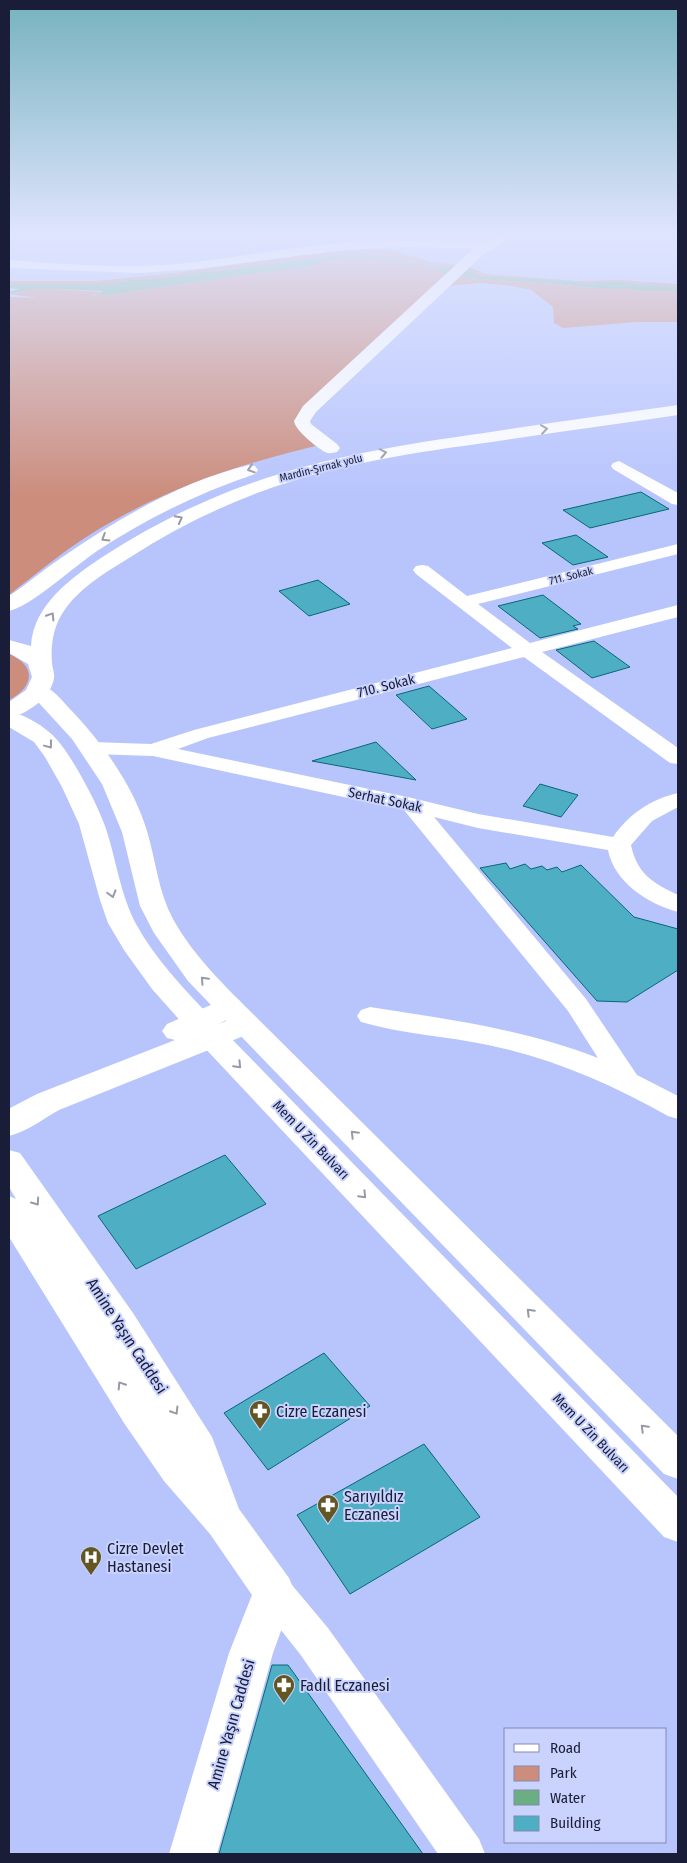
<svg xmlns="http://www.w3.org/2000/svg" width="687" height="1863" font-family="'Fira Sans Condensed',sans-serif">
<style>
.green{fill:#cc8d7d}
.water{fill:#6bae82}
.building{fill:#4eafc4;stroke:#086677}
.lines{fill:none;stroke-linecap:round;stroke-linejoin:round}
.minor{fill:#fff;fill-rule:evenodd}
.tertiary{fill:#fff;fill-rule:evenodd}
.primary{fill:#fff;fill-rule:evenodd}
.trunk{fill:#fff;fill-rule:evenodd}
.oneway{stroke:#9899a5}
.labels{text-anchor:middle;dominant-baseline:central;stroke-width:4;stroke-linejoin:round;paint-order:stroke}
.far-street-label{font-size:11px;fill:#191d37;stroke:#c9d3fe}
.street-label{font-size:14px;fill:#191d37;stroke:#c9d3fe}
.near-street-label{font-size:16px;fill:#191d37;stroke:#c9d3fe}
.near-poi-label{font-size:16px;fill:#191d37;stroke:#c9d3fe;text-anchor:start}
</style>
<rect width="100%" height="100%" fill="#b8c5fd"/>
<g class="green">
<path d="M367 249 397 251 430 262 468 266 485 274 577 281 620 280 678 284V287L622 282H597L591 284 562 280 477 276 471 271 369 256 372 254 369 253 340 255 214 271C199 271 188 275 172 276L171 275 168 277 120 281 112 284 9 285V281H95L175 273 294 256Z"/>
<path d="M357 257 419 265 436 268 443 273 477 279 556 284 606 289 625 288 642 291H678V322H637L563 328 554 323 553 307 531 290 512 286 481 283 449 286 302 421 324 444C242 463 163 489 91 534 62 552 36 574 9 595V297L38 298 9 294 40 288 102 292V293L91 295V296L113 294 265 272 303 268 327 261Z"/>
<path d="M9 654C37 666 34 687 9 700Z"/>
</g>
<path class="water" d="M369 253 372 254 370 256 439 267 466 268 471 269 477 276 562 280 591 284 597 282H622L678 287V291H642L625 288 606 289 556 284 477 279 443 273 436 268 419 265 357 257 327 261 303 268 265 272 113 294 89 296 102 293V291L40 288 9 294V292L20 289 9 288V285L19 284H112L120 281 168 277 171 275 172 276C187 275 198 271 214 271L340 255Z"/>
<g class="building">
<polygon points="641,492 669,509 590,528 563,510"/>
<polygon points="576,535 608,557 573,565 542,543"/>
<polygon points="318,580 350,604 309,616 279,591"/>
<polygon points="543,595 581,624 573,626 578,629 540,638 498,606"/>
<polygon points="594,641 630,667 592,678 556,650"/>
<polygon points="429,686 467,719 432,729 396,695"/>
<polygon points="376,742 416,780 312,761"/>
<polygon points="540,784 578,795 561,817 523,806"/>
<polygon points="506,863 510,869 525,864 531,869 542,866 547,870 557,867 562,872 581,865 634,917 678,929 678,970 627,1002 597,1001 480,868"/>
<polygon points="225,1155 266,1204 136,1269 98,1216"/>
<polygon points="324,1353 370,1406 268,1470 224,1413"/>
<polygon points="424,1444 480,1517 350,1594 297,1515"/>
<polygon points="272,1665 288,1665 423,1854 219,1854"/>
</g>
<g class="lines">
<g class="minor">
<path d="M362 241C381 241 485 238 493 246L487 249 404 247 342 250 197 269 138 273 9 268V260C65 264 121 269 177 264 239 258 300 245 362 241Z"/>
<polygon points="619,461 678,493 678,505 672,504 613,469 611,466 613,463"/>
<path d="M678 544V554L478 604 530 643 678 605V617L542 652 678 748V764L670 763 524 657 208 738 178 749 412 798 478 814 613 837C629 814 651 799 678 793V807L652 821 631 845C637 874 653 883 678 895V912C648 904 614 882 608 850L478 828 434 817 586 999 637 1075 678 1096V1119L668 1116C611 1084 552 1058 488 1045 446 1036 402 1034 361 1022L357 1016 361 1010 370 1007C447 1019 524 1029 598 1058L568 1011 404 810 153 756 92 754 84 753 81 748 84 743 92 742 151 744 194 730 512 648 416 574 413 570 416 566 422 565 428 566 467 596Z"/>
<polygon points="274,1574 287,1579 328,1628 479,1839 485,1854 438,1854 300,1654 261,1605 255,1592 261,1579"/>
</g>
<g class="tertiary">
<path d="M501 235H516L485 253 316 412 310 421 311 424 337 444 340 448 337 452C333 453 329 454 325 452 316 447 295 430 294 421L303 406 475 247Z"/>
<path d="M229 997 239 1000 244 1007 239 1014 218 1024 246 1014 256 1017 261 1024 256 1031 59 1110C43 1119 26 1132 9 1136V1109L12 1107 37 1094 175 1040 167 1038 162 1031 167 1024Z"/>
<polygon points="9,1150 20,1153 133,1313 212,1437 239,1509 289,1578 295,1592 273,1653 217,1854 169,1854 229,1653 252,1595 210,1534 164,1481 124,1423 9,1237 9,1196 16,1199 9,1187"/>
</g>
<g class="primary">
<path d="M39 684C51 687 60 698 68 707 102 742 133 785 147 831 156 861 158 891 173 919 194 957 226 987 256 1017L678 1436V1479L664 1474 236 1031 188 981 154 933 140 906 122 832 102 784 72 739 28 691 31 686Z"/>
<path d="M9 711C22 714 39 723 49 732 67 745 98 805 105 826 116 858 120 894 136 924 158 964 192 997 223 1030L678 1497V1542L664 1537 201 1044 152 989 124 950 108 923 100 900 79 824 62 787 45 757 34 742 9 727Z"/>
</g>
<g class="trunk">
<path d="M678 405V415C611 425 544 434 477 444 404 454 330 466 260 492 214 509 171 531 129 558 103 574 69 594 57 624 52 636 51 650 52 663 52 667 55 673 54 678 51 698 27 714 9 718V702L26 690 32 677 28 664 9 653V640L31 646C33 605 72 577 104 556 149 527 198 502 249 484 324 457 405 444 484 433 549 423 613 414 678 405Z"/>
<path d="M249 465 255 466 258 470 255 474C199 493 147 518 97 551 76 565 30 607 9 611V596C27 584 43 570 61 558 117 519 182 481 249 465Z"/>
</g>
</g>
<defs><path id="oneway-chevron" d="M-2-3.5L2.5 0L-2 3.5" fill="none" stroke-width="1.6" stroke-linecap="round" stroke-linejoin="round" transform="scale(1.25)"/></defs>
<g class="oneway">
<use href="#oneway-chevron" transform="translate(544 429) rotate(-8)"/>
<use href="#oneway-chevron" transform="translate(383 453) rotate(-11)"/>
<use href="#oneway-chevron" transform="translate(251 469) rotate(162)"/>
<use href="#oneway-chevron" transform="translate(179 519) rotate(-28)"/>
<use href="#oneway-chevron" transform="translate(105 538) rotate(148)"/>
<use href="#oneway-chevron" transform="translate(51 616) rotate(-58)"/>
<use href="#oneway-chevron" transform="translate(49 745) rotate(53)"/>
<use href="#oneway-chevron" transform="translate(112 894) rotate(74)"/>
<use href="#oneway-chevron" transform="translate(204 980) rotate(-133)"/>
<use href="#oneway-chevron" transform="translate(238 1065) rotate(46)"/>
<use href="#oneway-chevron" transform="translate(354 1134) rotate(-135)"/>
<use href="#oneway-chevron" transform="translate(363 1195) rotate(46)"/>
<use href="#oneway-chevron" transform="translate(36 1202) rotate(55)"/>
<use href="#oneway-chevron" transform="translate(530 1312) rotate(-135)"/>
<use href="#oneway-chevron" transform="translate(121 1385) rotate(-123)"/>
<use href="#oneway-chevron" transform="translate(175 1411) rotate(58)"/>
<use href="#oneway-chevron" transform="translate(644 1428) rotate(-135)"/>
</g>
<linearGradient id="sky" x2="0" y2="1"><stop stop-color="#76b2bf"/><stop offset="0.47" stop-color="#dfe5fe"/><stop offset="1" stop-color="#dfe5fe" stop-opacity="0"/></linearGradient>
<rect width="687" height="496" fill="url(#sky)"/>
<defs>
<g id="pharmacy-pin" transform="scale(1.125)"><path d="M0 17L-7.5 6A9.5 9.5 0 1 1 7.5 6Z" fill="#635623" stroke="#c9d3fe"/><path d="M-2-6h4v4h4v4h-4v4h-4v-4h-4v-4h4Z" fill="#fff"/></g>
<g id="hospital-pin" transform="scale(1.125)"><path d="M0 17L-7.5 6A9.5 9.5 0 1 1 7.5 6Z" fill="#635623" stroke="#c9d3fe"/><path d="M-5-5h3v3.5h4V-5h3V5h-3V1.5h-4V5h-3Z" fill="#fff"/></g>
</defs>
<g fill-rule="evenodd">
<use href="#pharmacy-pin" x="260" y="1411"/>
<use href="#pharmacy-pin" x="328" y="1505"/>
<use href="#hospital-pin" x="91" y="1557"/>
<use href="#pharmacy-pin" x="284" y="1685"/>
</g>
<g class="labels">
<g class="far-street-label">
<text transform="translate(321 468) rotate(-14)">Mardin-Şırnak yolu</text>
<text transform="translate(571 576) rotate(-14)">711. Sokak</text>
</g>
<g class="street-label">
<text transform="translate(386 686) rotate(-14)">710. Sokak</text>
<text transform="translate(385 800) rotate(12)">Serhat Sokak</text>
<text transform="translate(311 1140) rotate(46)">Mem U Zin Bulvarı</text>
<text transform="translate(591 1433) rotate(46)">Mem U Zin Bulvarı</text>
</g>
<g class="near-street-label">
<text transform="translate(127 1336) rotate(57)">Amine Yaşın Caddesi</text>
<text transform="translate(231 1724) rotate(-74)">Amine Yaşın Caddesi</text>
</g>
<g class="near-poi-label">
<text x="276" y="1411">Cizre Eczanesi</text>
<text x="344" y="1496">Sarıyıldız<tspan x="344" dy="18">Eczanesi</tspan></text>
<text x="107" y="1548">Cizre Devlet<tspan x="107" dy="18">Hastanesi</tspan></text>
<text x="300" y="1685">Fadıl Eczanesi</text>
</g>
</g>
<rect width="687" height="1863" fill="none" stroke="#191d37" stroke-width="20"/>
<rect x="504" y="1728" width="162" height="115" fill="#c9d3fe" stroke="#838aae"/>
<rect x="514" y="1744" width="25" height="8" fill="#ffffff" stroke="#838aae"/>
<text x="550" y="1753" font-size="15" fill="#191d37">Road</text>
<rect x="514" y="1766" width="25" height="15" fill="#cc8d7d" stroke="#838aae"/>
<text x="550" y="1778" font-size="15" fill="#191d37">Park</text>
<rect x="514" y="1790" width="25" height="15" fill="#6bae82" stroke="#838aae"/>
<text x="550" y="1803" font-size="15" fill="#191d37">Water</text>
<rect x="514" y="1816" width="25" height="15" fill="#4eafc4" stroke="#838aae"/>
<text x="550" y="1828" font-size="15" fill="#191d37">Building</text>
</svg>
